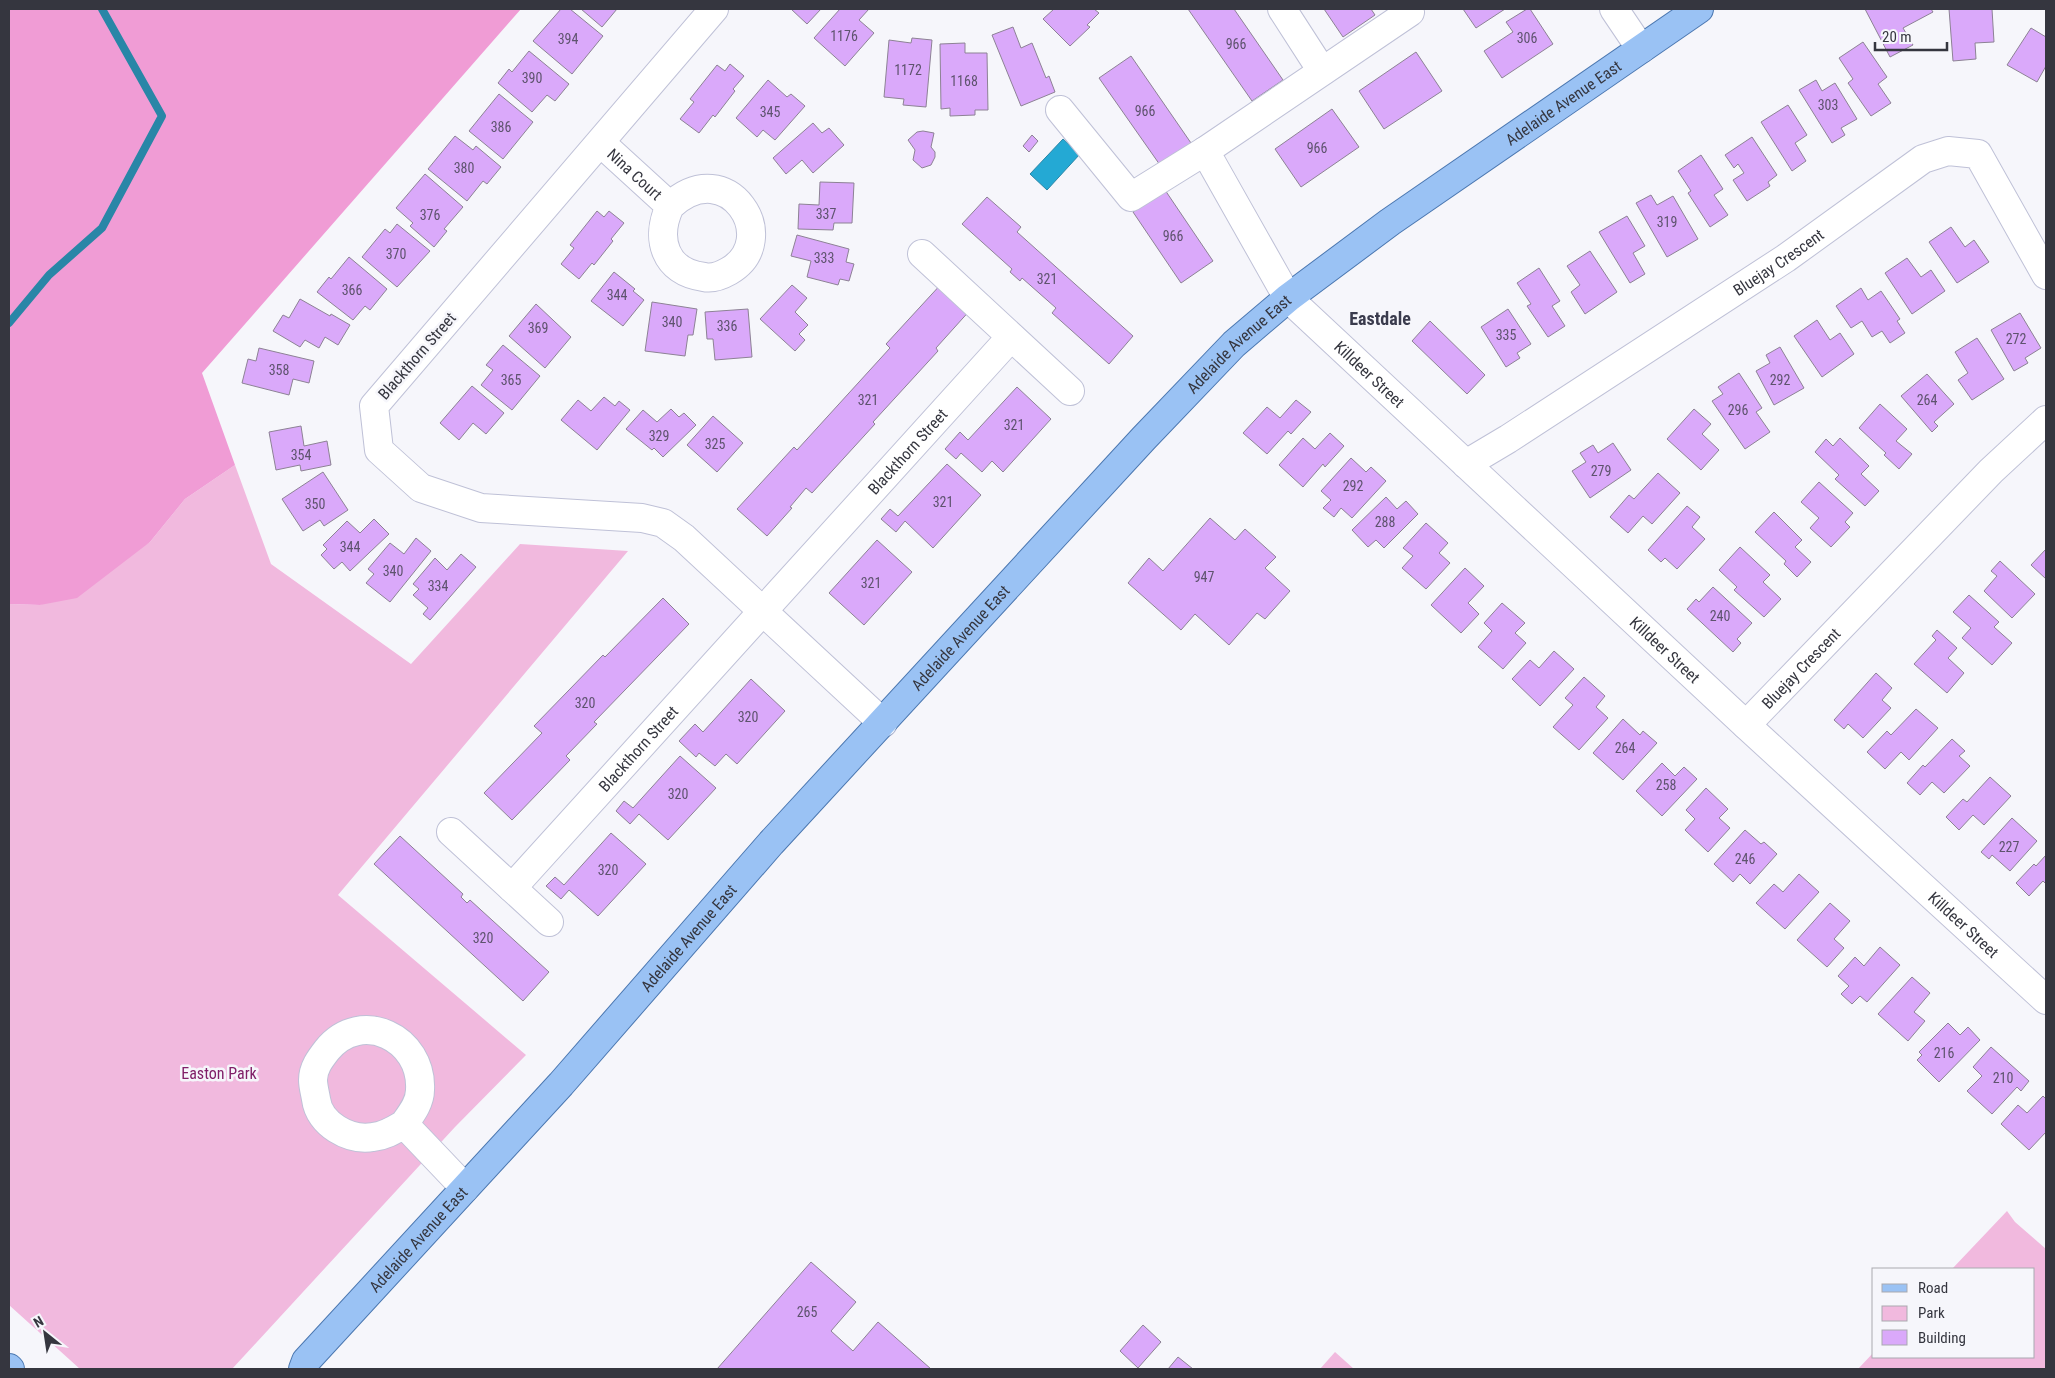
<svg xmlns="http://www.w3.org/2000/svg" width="2055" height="1378" font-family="'Roboto Condensed',sans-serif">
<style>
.green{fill:#f1b9de}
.forest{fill:#f09cd5}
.water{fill:#24a9d4;stroke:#2986a7}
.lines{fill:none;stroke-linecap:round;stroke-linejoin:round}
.stream{stroke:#2986a7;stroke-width:8}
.building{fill:#daa9fa;stroke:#8d8295}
.minor-casing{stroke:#bfc1d7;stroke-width:30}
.major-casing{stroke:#4b77b0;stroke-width:30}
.minor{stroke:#fff;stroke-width:28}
.major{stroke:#9ac2f4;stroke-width:28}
.labels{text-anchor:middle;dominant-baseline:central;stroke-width:5;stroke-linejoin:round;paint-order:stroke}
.number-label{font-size:14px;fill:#5e536e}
.street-label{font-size:16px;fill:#35363f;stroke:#f6f6fb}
.park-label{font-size:16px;fill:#801f68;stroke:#f6f6fb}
.neighbourhood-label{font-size:18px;font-weight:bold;fill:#3a3b4d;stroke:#f6f6fb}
</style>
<rect width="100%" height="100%" fill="#f6f6fb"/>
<g class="green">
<polygon points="235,465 271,564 411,664 520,544 628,551 338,895 526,1055 455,1127 232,1369 80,1369 9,1305 9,604 40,605 150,542 185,499"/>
<polygon points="2007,1211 2015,1222 2046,1249 2046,1369 1858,1369 1874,1352 1874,1357 2034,1357 2034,1269 1952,1269"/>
<polygon points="1335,1352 1354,1369 1320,1369"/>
</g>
<polygon class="forest" points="9,9 521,9 202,373 235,465 185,499 150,542 77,598 40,605 9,604"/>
<polygon class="water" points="1063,139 1080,154 1047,190 1030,174"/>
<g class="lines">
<polyline class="stream" points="9,323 49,275 102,228 162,116 102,9"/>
</g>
<g class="building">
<polygon points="561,9 570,9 603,36 572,74 533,41"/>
<polygon points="581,9 617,9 602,27"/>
<polygon points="791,9 821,9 807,24"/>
<polygon points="840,9 869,9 859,20 874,33 845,66 814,38"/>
<polygon points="1054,9 1094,9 1099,13 1087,25 1090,27 1070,46 1043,19"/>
<polygon points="1188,9 1234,9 1283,80 1252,101"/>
<polygon points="1324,9 1371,9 1375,15 1343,37"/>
<polygon points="1463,9 1505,9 1476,28"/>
<polygon points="1527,9 1530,9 1553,44 1502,78 1484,51 1513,32 1506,22"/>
<polygon points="1865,9 1931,9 1933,12 1903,28 1913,45 1890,57"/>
<polygon points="1949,9 1992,9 1994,42 1975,43 1976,59 1953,61"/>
<polygon points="1013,27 1021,48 1032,43 1046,78 1049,76 1055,92 1021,106 992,35"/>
<polygon points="2031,28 2046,37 2046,66 2037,82 2007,65"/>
<polygon points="912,38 932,40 926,107 903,105 904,99 884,97 889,40 911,43"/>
<polygon points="1863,42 1887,77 1878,84 1891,103 1871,116 1848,83 1853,79 1839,58"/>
<polygon points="965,43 965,53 987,53 988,110 975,110 975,115 950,116 950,108 941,109 940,44"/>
<polygon points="529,51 569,84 555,101 547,95 532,112 498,83 509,69 512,72"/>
<polygon points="1416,52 1442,91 1384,129 1359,91"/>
<polygon points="1131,56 1191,143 1160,165 1099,78"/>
<polygon points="730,64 744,76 733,89 735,91 715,117 713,115 699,133 680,119 694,102 690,99 717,65 725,71"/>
<polygon points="768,80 787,97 791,94 805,106 775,140 763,130 757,137 736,118"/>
<polygon points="1816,80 1822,91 1835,83 1857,119 1841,128 1845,135 1832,143 1799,90"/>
<polygon points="499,94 533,122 503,159 469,131"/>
<polygon points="1788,105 1807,135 1795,143 1806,161 1792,171 1761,122"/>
<polygon points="1332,109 1359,147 1301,187 1275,149"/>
<polygon points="813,123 822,133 829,128 844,145 813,173 802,160 786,174 773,158"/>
<polygon points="923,131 934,133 931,147 935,152 935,157 931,165 922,168 913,160 915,150 908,140 917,132"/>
<polygon points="1032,135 1038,141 1029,152 1023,146"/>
<polygon points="455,136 473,150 476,146 501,167 487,184 483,181 467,201 428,169"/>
<polygon points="1752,137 1777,175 1768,182 1770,186 1747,201 1733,180 1744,173 1738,164 1734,168 1725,155"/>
<polygon points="1701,155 1723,189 1714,195 1728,215 1710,227 1688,193 1691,191 1678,171"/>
<polygon points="425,174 463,207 444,229 447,231 434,247 410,226 413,223 396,208"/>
<polygon points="820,182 854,183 852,223 834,223 833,230 798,229 799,204 819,205"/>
<polygon points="1165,190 1213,261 1181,283 1133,212"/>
<polygon points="1651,195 1657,205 1673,196 1698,239 1667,257 1636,203"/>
<polygon points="987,197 1021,227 1017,232 1133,336 1109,364 1052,313 1056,308 1022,278 1020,281 1010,272 1012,269 962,224"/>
<polygon points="597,211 604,217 609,211 624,223 611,239 613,241 594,265 592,263 579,279 561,264 574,248 570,245"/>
<polygon points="1627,216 1645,246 1633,253 1645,274 1630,283 1599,232"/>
<polygon points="397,224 430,251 397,287 362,257 385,229 390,233"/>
<polygon points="1951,227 1965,247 1974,240 1989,262 1957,283 1929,242"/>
<polygon points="797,235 849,249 846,262 854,264 849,281 840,279 838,285 807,277 811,261 791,256"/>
<polygon points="1590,251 1617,292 1585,314 1571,292 1580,285 1567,266"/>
<polygon points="349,257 387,289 370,310 365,306 353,320 317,292 329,277 331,279"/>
<polygon points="1907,258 1921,277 1931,270 1945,291 1912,314 1885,273"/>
<polygon points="1539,268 1560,301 1552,306 1565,326 1548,337 1527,306 1531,304 1517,283"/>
<polygon points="614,272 635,289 633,291 644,300 623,326 591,301"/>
<polygon points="943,282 972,308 936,348 938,351 873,422 875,424 812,493 806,488 790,507 792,508 767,536 737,509 794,447 797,450 890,348 886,344"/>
<polygon points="792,285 807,298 795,312 808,325 799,334 805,340 795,351 760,319"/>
<polygon points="1861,288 1868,300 1881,291 1900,319 1897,321 1905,333 1890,343 1882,331 1872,337 1862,321 1851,328 1836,306"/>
<polygon points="300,299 330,316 331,314 350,325 338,345 325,337 319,348 305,340 300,347 273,331 283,315 289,318"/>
<polygon points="652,302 697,309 693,335 688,335 685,356 645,351"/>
<polygon points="536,304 571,337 545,368 509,336"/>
<polygon points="748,309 752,357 715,360 713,339 707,339 705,312"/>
<polygon points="1508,309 1531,344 1517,353 1520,358 1506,367 1481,327"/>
<polygon points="2020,313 2041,348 2025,358 2028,363 2014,371 1991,330"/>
<polygon points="1817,320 1830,340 1840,333 1854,354 1822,377 1794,336"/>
<polygon points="1430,321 1485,375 1467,394 1412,341"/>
<polygon points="1977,338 2004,379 1972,400 1958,380 1968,373 1955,352"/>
<polygon points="503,345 540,376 512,410 481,385 493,370 486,365"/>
<polygon points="1780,347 1804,388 1774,405 1756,371 1770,363 1766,355"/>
<polygon points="259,348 314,361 309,383 293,379 289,395 242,383 248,359 256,361"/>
<polygon points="1739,373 1762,408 1756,412 1770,432 1745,449 1712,401 1723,394 1718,387"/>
<polygon points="1927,374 1954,404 1934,422 1938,426 1932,432 1901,396"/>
<polygon points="472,386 504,413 486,434 473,423 459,440 440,423"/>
<polygon points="1017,387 1051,419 1003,472 992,461 982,472 961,453 956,459 945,449 960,432 968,440"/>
<polygon points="604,397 615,406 619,401 630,410 597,450 561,420 578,400 591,411"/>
<polygon points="1296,400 1311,412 1291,434 1288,431 1267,454 1243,433 1267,407 1280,418"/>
<polygon points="1880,404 1907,429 1896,441 1912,454 1899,469 1884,455 1886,453 1859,428"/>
<polygon points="671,409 679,417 684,413 696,425 663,457 654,448 652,450 626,429 643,410 657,422"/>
<polygon points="1694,409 1711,424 1702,434 1719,450 1701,470 1667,439"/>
<polygon points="713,416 743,443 717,472 687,445"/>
<polygon points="301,426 304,446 327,441 331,465 301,471 300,465 276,470 269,432"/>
<polygon points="1330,433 1344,446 1325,467 1323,464 1303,487 1279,465 1303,438 1315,449"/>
<polygon points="1840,438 1869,466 1861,474 1879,491 1865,506 1835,479 1839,475 1815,452 1826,439 1833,446"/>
<polygon points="1613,443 1631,470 1590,498 1572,471 1586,462 1580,453 1593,445 1598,453"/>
<polygon points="1351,458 1366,472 1371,467 1386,481 1352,518 1341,508 1334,517 1323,508 1331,500 1321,491"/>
<polygon points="947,464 981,495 933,548 905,521 896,532 881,519 890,509 898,516"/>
<polygon points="323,472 348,510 324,526 320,520 303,531 282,499"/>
<polygon points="1658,473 1680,493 1652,524 1643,516 1628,533 1610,517 1629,495 1634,499"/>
<polygon points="1819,482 1853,513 1845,522 1850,527 1831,547 1810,528 1819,518 1801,502"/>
<polygon points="1386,497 1397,509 1406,501 1418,514 1384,548 1376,540 1368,547 1352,530"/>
<polygon points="1687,506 1700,517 1692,527 1705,539 1677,569 1665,558 1661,562 1648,550"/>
<polygon points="1774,512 1802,540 1795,547 1811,562 1797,577 1784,564 1786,561 1755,532"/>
<polygon points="1210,518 1235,540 1245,529 1276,557 1265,568 1290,591 1265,619 1257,613 1229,645 1195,614 1181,630 1128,583 1149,558 1163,571"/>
<polygon points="374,519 389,534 350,571 342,562 334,569 321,555 327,549 323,545 347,521 360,533"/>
<polygon points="1426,523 1448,543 1439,553 1450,563 1426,589 1402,568 1413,556 1403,548"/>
<polygon points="416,538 431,551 390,602 366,583 374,574 368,569 390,543 404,554"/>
<polygon points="877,540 912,572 864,625 829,593"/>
<polygon points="1740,547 1770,575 1763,582 1781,599 1764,617 1734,590 1737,587 1719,570"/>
<polygon points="2046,549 2046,579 2031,565"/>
<polygon points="461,554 476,567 430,620 423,614 428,608 413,595 419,589 413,584 435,558 447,570"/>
<polygon points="2000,561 2035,594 2012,618 1984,591 1997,576 1991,571"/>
<polygon points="1465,568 1484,586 1468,603 1479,614 1461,633 1431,605"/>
<polygon points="1713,587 1752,623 1737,639 1741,643 1733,652 1687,609 1696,599 1699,602"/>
<polygon points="1969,595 1999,622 1994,627 2012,643 1992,665 1962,638 1971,628 1953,612"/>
<polygon points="663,598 689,624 594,722 597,724 566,756 570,760 512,820 484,793 542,733 534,726 603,655 605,657"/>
<polygon points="1502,603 1525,623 1515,633 1526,643 1503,669 1478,647 1492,631 1484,623"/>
<polygon points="1937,630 1957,648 1948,658 1964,673 1947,693 1914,664 1936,640 1932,636"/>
<polygon points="1554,651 1574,669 1540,706 1512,679 1530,660 1539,668"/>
<polygon points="1876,673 1892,688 1882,700 1891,708 1863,738 1848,724 1844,729 1834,720"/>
<polygon points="1584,677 1605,696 1596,707 1608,718 1579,750 1553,727 1573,705 1565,698"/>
<polygon points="751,679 785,711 737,764 726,754 715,766 699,753 696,757 679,741 695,724 703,732"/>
<polygon points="1916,709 1938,728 1909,760 1901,752 1885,769 1867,752 1887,731 1891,735"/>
<polygon points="1623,719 1640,735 1643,731 1657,743 1623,780 1593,753"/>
<polygon points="1952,739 1965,751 1959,756 1970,766 1944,793 1932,782 1920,795 1907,783 1923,765 1925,767"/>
<polygon points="680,756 716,788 668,840 639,814 630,824 616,811 624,801 633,808"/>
<polygon points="1662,763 1675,776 1684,767 1697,779 1662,816 1636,791"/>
<polygon points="1990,777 2011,796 1984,825 1973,815 1959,830 1946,817 1963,799 1967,802"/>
<polygon points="1706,788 1728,809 1719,818 1730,828 1708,852 1685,830 1695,819 1686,810"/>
<polygon points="2012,818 2037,841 2010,871 1992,855 1989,859 1981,852"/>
<polygon points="1745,830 1761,844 1764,842 1777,854 1750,884 1740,874 1733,882 1714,864"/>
<polygon points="611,833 646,864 598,916 569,890 561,899 546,886 555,877 564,885"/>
<polygon points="400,836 463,894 461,897 467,903 470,900 549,972 523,1001 374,864"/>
<polygon points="2046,855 2046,884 2043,881 2029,896 2016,883 2034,864 2036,866"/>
<polygon points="1799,874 1819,892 1785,929 1756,903 1774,884 1783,892"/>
<polygon points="1830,903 1850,921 1834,939 1844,948 1827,967 1797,940"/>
<polygon points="1880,947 1900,965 1867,1002 1860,996 1852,1004 1841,994 1849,986 1838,976 1855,957 1864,966"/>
<polygon points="1912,977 1930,993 1914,1012 1925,1021 1908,1041 1878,1014"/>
<polygon points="1948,1023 1960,1035 1968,1027 1980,1040 1939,1082 1917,1060 1922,1055 1919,1052"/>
<polygon points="1991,1047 2029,1081 2021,1091 2017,1087 1992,1114 1967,1091 1982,1076 1973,1067"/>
<polygon points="2043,1096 2046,1099 2046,1132 2029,1150 2001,1124 2018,1105 2027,1113"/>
<polygon points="811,1262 856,1302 831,1331 853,1351 878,1322 931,1369 717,1369"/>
<polygon points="1143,1325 1161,1342 1138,1368 1120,1351"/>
<polygon points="1178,1357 1193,1369 1168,1369"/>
</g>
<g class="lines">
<g class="minor-casing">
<g id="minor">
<polyline points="714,9 374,406 379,450 421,488 481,508 642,518 663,523 684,538 883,723"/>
<polyline points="1282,9 1322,71"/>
<polyline points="1614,9 1641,49"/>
<path id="s1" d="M1410 12 1205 151 1288 298 1746 725 2046 1000"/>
<polyline points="1060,110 1131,197 1205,151"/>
<path id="s2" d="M601 143 670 206C655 238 664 272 704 277 713 279 722 275 729 271 783 240 728 152 670 206"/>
<polyline points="922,254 1070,391"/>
<path id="s3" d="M1466 464 1508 439 1786 258 1923 159 1948 151 1978 154 2046 275"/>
<path id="s4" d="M1746 725 1991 471 2046 420"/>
<polyline points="451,832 549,922"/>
<path id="s5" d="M512 888 1011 337"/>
<path d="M404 1124C394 1130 385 1136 373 1137 349 1141 319 1124 316 1099 315 1093 313 1086 313 1080 313 1068 320 1059 327 1050 361 1008 423 1038 420 1090 420 1103 411 1114 404 1124L465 1188"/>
</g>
</g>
<g class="major-casing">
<g id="major">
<polyline points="9,1368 10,1369"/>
<path id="s6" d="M303 1369 306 1361 561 1084 771 843 1144 438 1234 344 1288 298 1390 222 1699 9"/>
</g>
</g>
<use href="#minor" class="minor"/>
<use href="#major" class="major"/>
</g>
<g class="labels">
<g class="number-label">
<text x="844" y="36">1176</text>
<text x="1527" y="38">306</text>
<text x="568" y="39">394</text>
<text x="1236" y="44">966</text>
<text x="908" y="70">1172</text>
<text x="532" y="78">390</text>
<text x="964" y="81">1168</text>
<text x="1828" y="105">303</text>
<text x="1145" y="111">966</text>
<text x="770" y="112">345</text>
<text x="501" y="127">386</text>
<text x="1317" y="148">966</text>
<text x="464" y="168">380</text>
<text x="826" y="214">337</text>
<text x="430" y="215">376</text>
<text x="1667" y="222">319</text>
<text x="1173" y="236">966</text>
<text x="396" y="254">370</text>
<text x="824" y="258">333</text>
<text x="1047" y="279">321</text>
<text x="352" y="290">366</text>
<text x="617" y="295">344</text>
<text x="672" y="322">340</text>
<text x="727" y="326">336</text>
<text x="538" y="328">369</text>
<text x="1506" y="335">335</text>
<text x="2016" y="339">272</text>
<text x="279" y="370">358</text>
<text x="511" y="380">365</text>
<text x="1780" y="380">292</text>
<text x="868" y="400">321</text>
<text x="1927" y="400">264</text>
<text x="1738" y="410">296</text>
<text x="1014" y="425">321</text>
<text x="659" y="436">329</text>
<text x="715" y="444">325</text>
<text x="301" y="455">354</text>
<text x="1601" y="471">279</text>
<text x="1353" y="486">292</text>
<text x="943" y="502">321</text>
<text x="315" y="504">350</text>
<text x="1385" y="522">288</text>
<text x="350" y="547">344</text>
<text x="393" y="571">340</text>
<text x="1204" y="577">947</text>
<text x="871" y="583">321</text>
<text x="438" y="586">334</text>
<text x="1720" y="616">240</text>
<text x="585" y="703">320</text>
<text x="748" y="717">320</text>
<text x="1625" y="748">264</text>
<text x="1666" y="785">258</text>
<text x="678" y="794">320</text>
<text x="2009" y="847">227</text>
<text x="1745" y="859">246</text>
<text x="608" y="870">320</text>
<text x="483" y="938">320</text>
<text x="1944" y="1053">216</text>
<text x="2003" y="1078">210</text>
<text x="807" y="1312">265</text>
</g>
<g class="street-label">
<text stroke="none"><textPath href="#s6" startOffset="1794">Adelaide Avenue East</textPath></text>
<text stroke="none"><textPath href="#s2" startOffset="46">Nina Court</textPath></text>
<text stroke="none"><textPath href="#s3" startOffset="372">Bluejay Crescent</textPath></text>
<text stroke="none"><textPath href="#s6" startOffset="1389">Adelaide Avenue East</textPath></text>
<text transform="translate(417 356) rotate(-49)">Blackthorn Street</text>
<text stroke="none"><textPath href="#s1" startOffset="528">Killdeer Street</textPath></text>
<text stroke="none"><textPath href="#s5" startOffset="589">Blackthorn Street</textPath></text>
<text stroke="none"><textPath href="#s6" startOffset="984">Adelaide Avenue East</textPath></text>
<text stroke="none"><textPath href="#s1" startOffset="932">Killdeer Street</textPath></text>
<text stroke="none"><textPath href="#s4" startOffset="79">Bluejay Crescent</textPath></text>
<text stroke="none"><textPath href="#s5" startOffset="188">Blackthorn Street</textPath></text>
<text stroke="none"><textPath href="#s1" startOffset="1338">Killdeer Street</textPath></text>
<text stroke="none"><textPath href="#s6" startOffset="579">Adelaide Avenue East</textPath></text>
<text stroke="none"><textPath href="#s6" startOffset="174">Adelaide Avenue East</textPath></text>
</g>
<g class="park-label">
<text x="219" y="1073">Easton Park</text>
</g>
<g class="neighbourhood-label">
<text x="1380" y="318">Eastdale</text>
</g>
</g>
<rect width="2055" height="1378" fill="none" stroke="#35363f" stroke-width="20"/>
<rect x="1872" y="1268" width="162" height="90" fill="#f6f6fb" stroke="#a9a9b0"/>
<rect x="1882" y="1284" width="25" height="8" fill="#9ac2f4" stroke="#a9a9b0"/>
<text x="1918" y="1293" font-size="15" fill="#35363f">Road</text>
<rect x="1882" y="1306" width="25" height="15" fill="#f1b9de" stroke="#a9a9b0"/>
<text x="1918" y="1318" font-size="15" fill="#35363f">Park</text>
<rect x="1882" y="1330" width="25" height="15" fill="#daa9fa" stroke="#a9a9b0"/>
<text x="1918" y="1343" font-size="15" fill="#35363f">Building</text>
<g transform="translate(45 1333) rotate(330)" stroke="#f6f6fb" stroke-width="4" paint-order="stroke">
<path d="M0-4L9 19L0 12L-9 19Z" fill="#35363f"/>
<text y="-8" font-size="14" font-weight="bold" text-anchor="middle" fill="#35363f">N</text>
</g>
<path d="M1875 42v8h72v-8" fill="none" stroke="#35363f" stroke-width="2.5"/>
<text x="1882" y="42" font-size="15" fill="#35363f" stroke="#f6f6fb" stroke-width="4" paint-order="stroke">20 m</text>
</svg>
